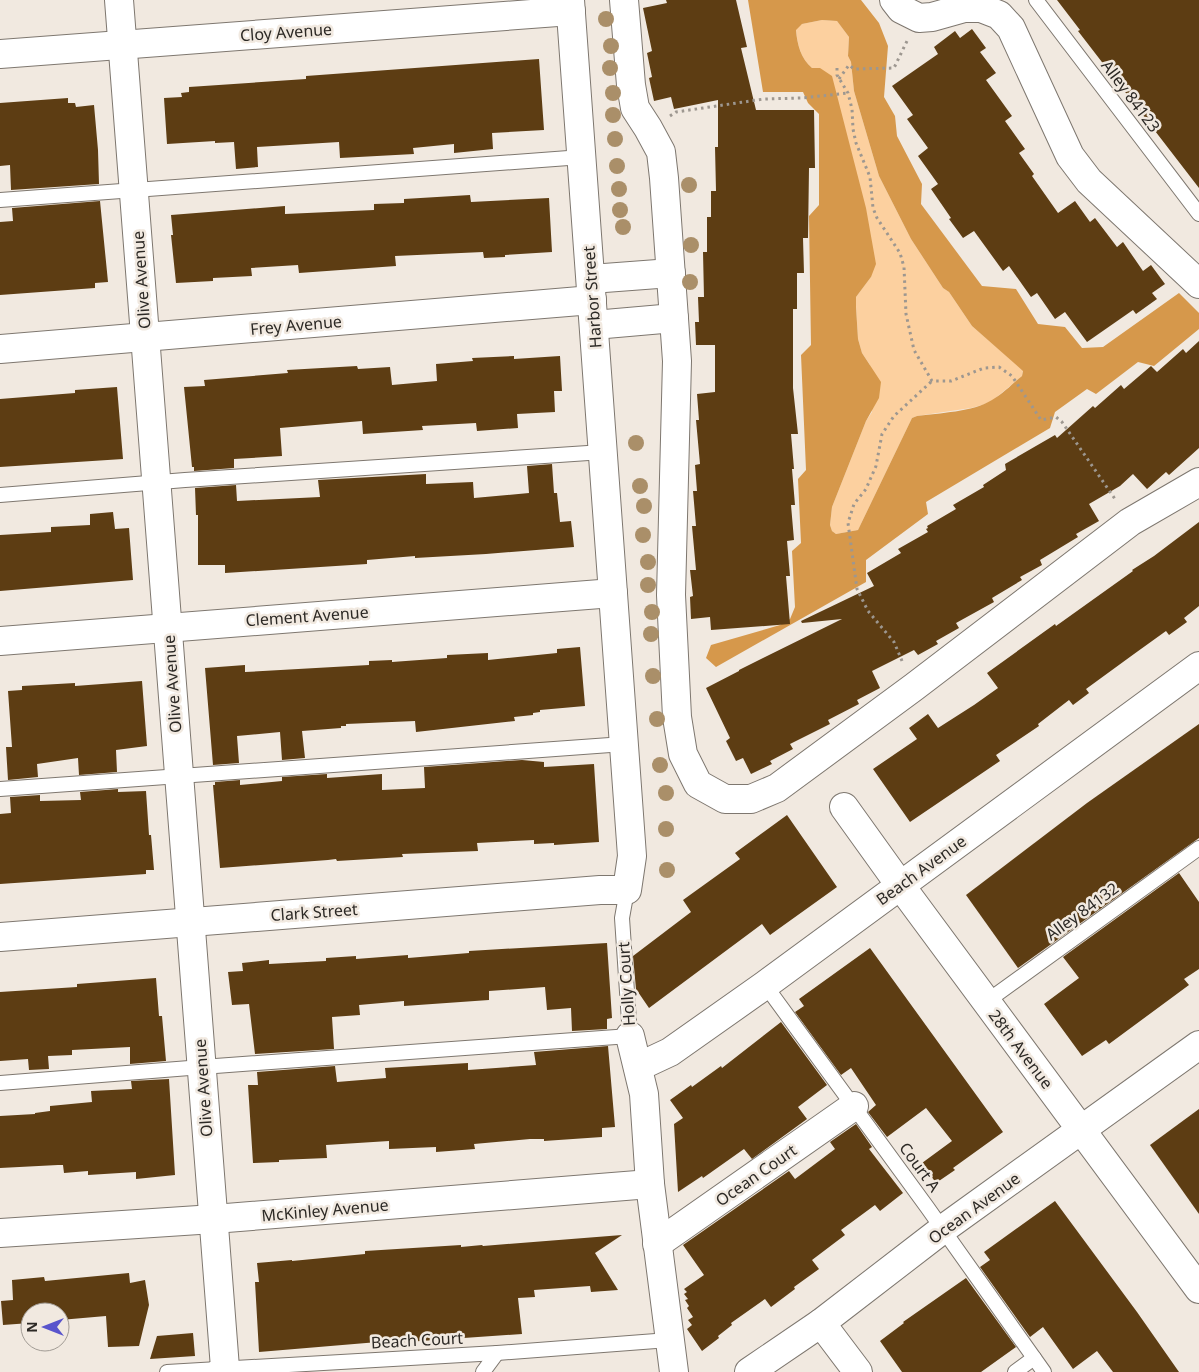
<svg xmlns="http://www.w3.org/2000/svg" width="1199" height="1372" font-family="'Noto Sans',sans-serif">
<style>
.green{fill:#fcd09f}
.water{fill:#d6984b;fill-rule:evenodd}
.building{fill:#5d3d13}
.lines{fill:none;stroke-linecap:round;stroke-linejoin:round}
.lane-casing{stroke:#7e776f;stroke-width:16}
.street-casing{stroke:#7e776f;stroke-width:30}
.secondary-casing{stroke:#7e776f;stroke-width:30}
.path{stroke:#9d9790;stroke-width:3;stroke-dasharray:2.5 4;stroke-linecap:butt}
.lane{stroke:#fff;stroke-width:14}
.street{stroke:#fff;stroke-width:28}
.secondary{stroke:#fff;stroke-width:28}
.tree{fill:#aa8f69}
.labels{text-anchor:middle;dominant-baseline:central;stroke-width:5;stroke-linejoin:round;paint-order:stroke}
.street-label{font-size:16px;fill:#2c2925;stroke:#f1e9e0}
</style>
<rect width="100%" height="100%" fill="#f1e9e0"/>
<path class="green" d="M822 20 837 21 849 37 848 56 851 62 854 91 879 176 911 239 943 288 949 292 972 326 1023 370 1022 376 992 401 982 405 971 408 917 416 912 418 858 530 836 534 832 531 830 525 832 507 866 421 872 412 870 365 862 353 858 339 856 306V297L871 277 812 68C801 59 797 44 796 29L802 24Z"/>
<path class="water" d="M748 0H861L879 23 888 46 884 97 895 116 897 136 922 184 921 204 982 286 1016 289 1038 324 1065 327 1082 348 1103 347 1179 293 1199 313V329L1154 366 1138 362 1096 394 1087 389 1055 412 1050 428 926 502 928 514 866 560V582L716 667 706 658 711 645 780 625 790 619 795 607 792 551 801 543 798 479 806 470 801 355 811 345 809 216 819 205V114L808 103 803 92H763ZM822 20 837 21 849 37 848 56 851 62 854 91 879 176 911 239 943 288 949 292 972 326 1023 371 1022 376C1012 384 1003 394 992 400 973 412 939 413 917 416L912 418 858 530 836 534 832 531 830 525 832 507 866 421 879 398 881 382 862 353 858 339 856 307V297L871 277 876 264 866 208 832 76 820 68H812C801 59 797 44 796 30L802 24Z"/>
<g class="building">
<polygon points="666,0 736,0 747,47 741,48 756,110 814,110 815,168 809,168 808,238 803,238 804,273 797,273 797,309 793,309 793,388 798,434 791,434 794,469 792,469 795,505 791,505 794,540 787,541 790,576 786,576 790,624 711,630 710,617 691,619 690,597 693,596 690,570 696,570 692,526 696,526 693,491 697,491 695,465 700,464 696,420 699,420 697,394 715,392 715,345 696,345 695,322 699,322 698,297 704,297 703,252 707,252 707,217 711,217 711,191 716,191 715,147 718,147 718,100 674,109 671,97 654,101 649,78 652,77 647,53 652,51 643,8 667,3"/>
<polygon points="1057,0 1199,0 1199,188 1078,31 1080,30"/>
<polygon points="972,29 986,48 980,52 996,73 986,80 1012,116 1005,121 1025,149 1019,153 1034,174 1032,176 1058,213 1075,201 1090,222 1095,218 1117,247 1123,242 1143,271 1151,265 1165,284 1152,293 1157,299 1136,314 1133,310 1087,342 1065,312 1055,319 1037,293 1031,297 1009,266 1003,271 974,231 963,238 949,219 951,218 931,189 938,184 918,156 928,148 907,119 913,115 892,86 938,54 934,47 955,31 960,38"/>
<polygon points="539,59 544,130 492,133 493,149 454,153 454,144 413,148 414,154 340,158 339,142 257,147 258,167 236,169 234,142 215,143 215,141 167,144 164,98 182,97 181,93 189,92 189,87 306,79 306,76"/>
<polygon points="68,98 68,103 75,103 76,107 94,105 98,150 99,184 11,190 10,165 0,166 0,103"/>
<polygon points="470,195 471,202 549,198 552,252 505,255 505,257 484,258 483,252 395,256 396,266 299,273 298,265 251,268 252,276 213,278 213,281 176,283 171,235 173,235 171,215 285,206 285,214 374,210 374,204 404,203 404,199"/>
<polygon points="100,201 108,282 95,283 95,288 0,295 0,222 13,221 12,208"/>
<polygon points="1199,341 1199,448 1169,475 1166,472 1147,489 1133,474 1120,486 1089,504 1099,521 1076,534 1078,537 1040,560 1042,565 1020,577 1022,580 992,598 994,602 956,623 959,628 936,641 938,644 918,655 914,650 872,671 880,688 857,700 859,704 828,720 830,724 790,744 793,749 770,761 772,764 751,774 743,758 736,761 726,741 730,738 706,688 739,671 739,670 842,619 802,623 801,621 874,586 867,573 901,553 898,549 928,532 926,529 928,528 927,526 956,509 953,505 984,487 983,485 1006,470 1005,464 1055,435 1057,438 1093,406 1095,408 1121,385 1124,389 1151,366 1157,372 1183,349 1186,353"/>
<polygon points="514,356 514,359 560,356 562,391 554,391 555,412 517,414 518,428 477,431 476,423 422,426 423,430 363,434 362,421 280,428 282,456 234,459 234,468 194,471 194,467 192,467 184,387 205,386 204,380 288,373 287,370 357,366 358,369 390,367 392,385 437,381 436,364 473,361 472,358"/>
<polygon points="117,387 123,459 0,467 0,399 75,393 75,390"/>
<polygon points="552,464 554,493 557,493 560,522 571,521 574,547 486,554 415,558 415,556 367,560 367,564 225,573 225,565 198,565 198,515 196,515 195,488 236,485 237,501 320,497 318,480 426,474 426,484 473,482 474,498 529,493 527,466"/>
<polygon points="113,512 115,529 129,528 133,580 0,591 0,535 51,532 51,527 90,525 90,514"/>
<polygon points="1199,522 1199,606 1184,618 1187,622 1169,635 1166,631 1134,654 1086,689 1089,693 1073,705 1069,700 1038,724 1039,726 996,755 1000,761 910,822 873,769 917,739 909,728 928,714 938,728 974,705 998,688 987,673 1055,624 1056,626 1133,571 1132,570 1154,556"/>
<polygon points="580,647 585,706 540,710 540,712 533,713 533,715 514,717 515,721 416,732 415,721 346,724 346,726 341,726 341,728 302,731 305,758 282,760 280,732 237,736 239,763 213,765 205,668 245,665 245,672 369,665 369,661 392,660 392,662 447,658 447,655 488,653 488,660 557,653 557,649"/>
<polygon points="142,681 147,746 116,750 117,772 79,775 78,758 37,764 38,777 8,780 6,747 12,747 8,691 22,690 22,686 75,683 75,686"/>
<polygon points="1199,724 1199,838 1018,968 966,895 1087,803"/>
<polygon points="522,760 544,762 544,767 594,764 599,842 554,845 554,843 534,844 534,840 477,843 478,851 402,854 403,857 337,861 336,859 328,860 220,868 213,785 215,785 215,782 240,780 240,785 282,781 282,777 327,774 327,778 382,774 382,790 425,788 424,767"/>
<polygon points="118,789 118,792 146,791 149,835 151,835 154,870 146,870 146,874 0,884 0,814 11,813 10,797 40,795 40,801 81,800 80,792"/>
<polygon points="787,815 837,887 770,935 762,924 649,1008 636,989 633,956 691,912 683,900 740,859 735,853"/>
<polygon points="1179,873 1199,902 1199,969 1184,979 1189,985 1109,1044 1106,1040 1082,1056 1044,1004 1079,978 1063,957"/>
<polygon points="607,943 612,1018 607,1019 607,1029 572,1031 571,1008 547,1010 545,987 489,991 489,1000 404,1006 404,1001 359,1005 360,1015 332,1017 334,1049 255,1054 249,1004 232,1005 228,972 243,971 242,963 269,960 269,964 326,961 326,958 356,956 356,959 408,955 408,958 469,953 469,951"/>
<polygon points="870,948 1003,1132 953,1168 955,1170 936,1183 922,1163 952,1141 926,1108 887,1137 868,1112 876,1105 851,1068 841,1075 795,1012 804,1006 799,999"/>
<polygon points="156,978 159,1016 162,1016 166,1061 130,1064 130,1047 72,1050 72,1055 48,1056 49,1069 29,1070 28,1059 0,1061 0,992 77,987 77,984"/>
<polygon points="781,1022 827,1085 798,1107 807,1119 752,1159 744,1149 703,1178 702,1176 678,1192 674,1124 683,1118 670,1100 691,1085 692,1087 721,1066 722,1068"/>
<polygon points="608,1046 615,1127 602,1128 602,1137 544,1141 544,1139 530,1139 474,1144 475,1149 436,1152 436,1147 389,1149 389,1141 326,1145 327,1158 279,1160 279,1162 253,1163 248,1085 258,1085 257,1072 335,1066 337,1082 386,1078 385,1068 468,1063 468,1070 536,1065 534,1052"/>
<polygon points="169,1079 175,1175 136,1179 136,1172 88,1175 88,1171 64,1173 63,1165 58,1165 0,1168 0,1116 35,1114 35,1113 50,1111 50,1106 92,1102 91,1091 132,1089 131,1081"/>
<polygon points="1199,1109 1199,1214 1150,1145"/>
<polygon points="856,1124 872,1147 869,1149 903,1193 880,1211 875,1205 841,1230 845,1235 812,1260 819,1269 794,1287 795,1289 771,1307 765,1299 731,1323 732,1325 718,1336 719,1338 702,1351 687,1329 692,1325 688,1320 693,1317 687,1308 689,1306 685,1300 688,1299 684,1294 687,1292 684,1289 704,1275 683,1245 789,1171 795,1179 835,1149 830,1142"/>
<polygon points="1055,1201 1137,1312 1179,1372 1113,1372 1097,1351 1073,1369 1043,1327 1030,1337 980,1267 990,1260 984,1252"/>
<polygon points="622,1235 595,1253 618,1290 591,1292 590,1286 534,1290 535,1297 518,1298 522,1334 378,1344 378,1342 259,1352 255,1282 259,1282 257,1263 292,1260 292,1261 365,1254 365,1251 461,1245 461,1247 482,1245 483,1246"/>
<polygon points="129,1273 130,1283 145,1280 149,1305 139,1346 108,1347 106,1316 60,1320 60,1312 30,1312 30,1323 3,1325 1,1301 13,1300 12,1280 44,1277 45,1281"/>
<polygon points="966,1278 1016,1347 981,1372 902,1372 880,1341 904,1323 903,1322"/>
<polygon points="193,1333 195,1356 150,1359 157,1336"/>
</g>
<g class="lines">
<g class="lane-casing">
<g id="lane">
<polyline points="1036,0 1199,214"/>
<polyline points="0,200 582,157"/>
<polyline points="0,495 185,480 603,452"/>
<polyline points="0,789 624,744"/>
<polyline points="765,985 927,1207 1044,1372"/>
<polyline points="986,1002 1199,848"/>
<polyline points="0,1083 202,1067 630,1036 622,918 627,890"/>
<polyline points="167,1372 497,1353 669,1340"/>
<polyline points="483,1372 497,1353"/>
<polyline points="1015,1372 1034,1358"/>
</g>
</g>
<g class="street-casing">
<g id="street">
<polyline points="119,0 225,1368 220,1372"/>
<polyline points="624,0 631,85 635,108 648,128 661,152 664,178 677,361 671,595 677,717 683,754 698,784 725,799 751,799 777,788 914,687 1130,522 1199,482"/>
<polyline points="894,0 901,9 919,18 932,17 964,8 981,8 999,15 1011,28 1070,156 1089,181 1199,284"/>
<polyline points="0,54 571,11"/>
<polyline points="591,279 671,273"/>
<polyline points="594,325 674,318"/>
<polyline points="0,349 592,300"/>
<polyline points="0,641 613,593"/>
<polyline points="844,807 900,885 1199,1289"/>
<polyline points="0,937 600,890 627,890 632,856 570,0"/>
<polyline points="630,1036 644,1094 650,1184 674,1372"/>
<polyline points="638,1067 670,1052 765,985 1199,666"/>
<polyline points="0,1233 214,1219 650,1184"/>
<polyline points="657,1244 854,1106"/>
<polyline points="821,1323 858,1372"/>
</g>
</g>
<g class="secondary-casing">
<polyline id="secondary" points="749,1372 821,1323 943,1229 1199,1045"/>
</g>
<g class="path">
<polyline points="837,68 837,75 848,93 852,109 853,129 856,143 870,177 873,208 877,218 900,253 904,267 906,314 914,350 932,381 951,381 984,368 999,367 1012,376 1041,420 1056,417 1062,422 1115,499"/>
<polyline points="839,79 849,65 854,69 894,68 907,41"/>
<polyline points="670,116 676,112 764,99 802,98 848,93"/>
<polyline points="902,661 894,642 868,611 857,589 848,523 854,504 866,489 876,466 882,434 894,416 932,381"/>
</g>
<use href="#lane" class="lane"/>
<use href="#street" class="street"/>
<use href="#secondary" class="secondary"/>
</g>
<g class="tree">
<circle cx="606" cy="19" r="8"/>
<circle cx="611" cy="46" r="8"/>
<circle cx="610" cy="68" r="8"/>
<circle cx="613" cy="93" r="8"/>
<circle cx="613" cy="115" r="8"/>
<circle cx="615" cy="139" r="8"/>
<circle cx="617" cy="166" r="8"/>
<circle cx="689" cy="185" r="8"/>
<circle cx="619" cy="189" r="8"/>
<circle cx="620" cy="210" r="8"/>
<circle cx="623" cy="227" r="8"/>
<circle cx="691" cy="245" r="8"/>
<circle cx="690" cy="282" r="8"/>
<circle cx="636" cy="443" r="8"/>
<circle cx="640" cy="486" r="8"/>
<circle cx="644" cy="506" r="8"/>
<circle cx="643" cy="535" r="8"/>
<circle cx="648" cy="562" r="8"/>
<circle cx="648" cy="585" r="8"/>
<circle cx="652" cy="612" r="8"/>
<circle cx="651" cy="634" r="8"/>
<circle cx="653" cy="676" r="8"/>
<circle cx="657" cy="719" r="8"/>
<circle cx="660" cy="765" r="8"/>
<circle cx="666" cy="793" r="8"/>
<circle cx="666" cy="829" r="8"/>
<circle cx="667" cy="870" r="8"/>
</g>
<g class="labels">
<g class="street-label">
<text transform="translate(286 32) rotate(-4)">Cloy Avenue</text>
<text transform="translate(1131 96) rotate(53)">Alley 84123</text>
<text transform="translate(141 280) rotate(-94)">Olive Avenue</text>
<text transform="translate(592 297) rotate(-94)">Harbor Street</text>
<text transform="translate(296 325) rotate(-5)">Frey Avenue</text>
<text transform="translate(307 616) rotate(-4)">Clement Avenue</text>
<text transform="translate(172 684) rotate(-94)">Olive Avenue</text>
<text transform="translate(921 870) rotate(-36)">Beach Avenue</text>
<text transform="translate(1082 911) rotate(-36)">Alley 84132</text>
<text transform="translate(314 912) rotate(-4)">Clark Street</text>
<text transform="translate(626 984) rotate(-94)">Holly Court</text>
<text transform="translate(1021 1049) rotate(53)">28th Avenue</text>
<text transform="translate(203 1088) rotate(-94)">Olive Avenue</text>
<text transform="translate(920 1167) rotate(54)">Court A</text>
<text transform="translate(756 1175) rotate(-35)">Ocean Court</text>
<text transform="translate(974 1208) rotate(-36)">Ocean Avenue</text>
<text transform="translate(325 1210) rotate(-5)">McKinley Avenue</text>
<text transform="translate(417 1340) rotate(-3)">Beach Court</text>
</g>
</g>
<g transform="translate(45 1327) rotate(270)"><circle r="24" fill="#f1e9e0" stroke="#a29c95"/>
<path d="M0-4L9 19L0 12L-9 19Z" fill="#5954cc"/>
<text y="-8" font-size="14" font-weight="bold" text-anchor="middle" fill="#2c2925">N</text>
</g>
</svg>
